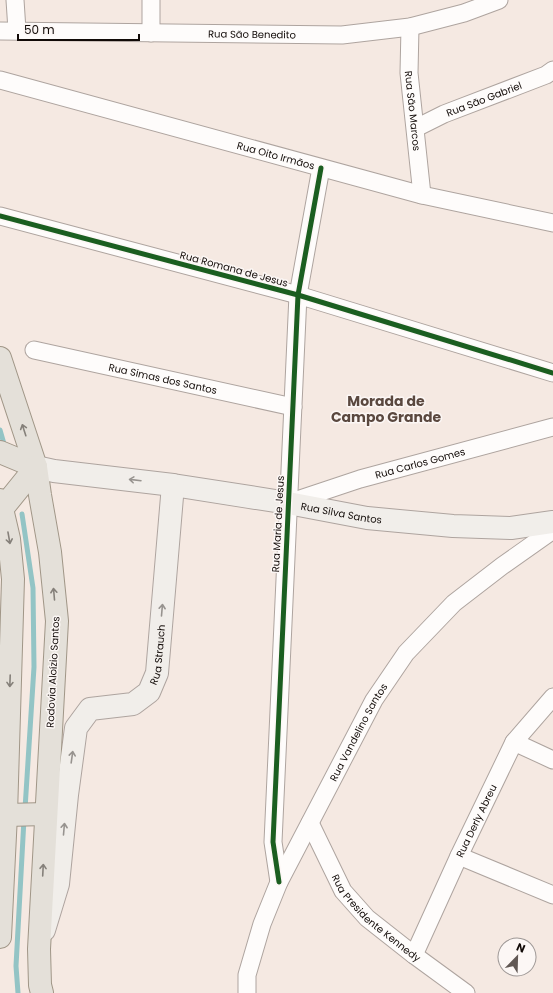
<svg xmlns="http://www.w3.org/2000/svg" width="553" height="993" font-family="Poppins,sans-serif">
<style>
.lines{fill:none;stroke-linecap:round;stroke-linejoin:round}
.stream{stroke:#93c4c5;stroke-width:5}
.street-casing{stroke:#aea49f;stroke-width:19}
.secondary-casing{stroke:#aea49f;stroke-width:24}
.primary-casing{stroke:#a09687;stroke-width:24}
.street{stroke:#fefcfb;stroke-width:17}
.secondary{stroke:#f1eeea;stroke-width:22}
.primary{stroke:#e4e0d9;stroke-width:22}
.cycleway-casing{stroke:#fcf7f5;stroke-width:8}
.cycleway{stroke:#1b5e20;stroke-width:5}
.oneway{stroke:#85807a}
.oneway2{stroke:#97938f}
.labels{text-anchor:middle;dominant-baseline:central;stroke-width:3;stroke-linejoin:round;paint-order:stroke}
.street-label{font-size:10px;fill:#110a07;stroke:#fcf7f5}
.district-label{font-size:14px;font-weight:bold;fill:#5a483f;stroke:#fcf7f5}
</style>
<rect width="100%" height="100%" fill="#f5e9e2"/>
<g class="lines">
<g class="stream">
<polyline points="0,430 4,444"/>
<polyline points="22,514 33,588 34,667 25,809"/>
<polyline points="18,993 16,966 24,819"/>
</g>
<g class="street-casing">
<g id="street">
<polyline points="15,0 17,30"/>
<path id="s1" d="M410 27 409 73 422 195"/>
<path id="s2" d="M0 31 342 35 410 27 464 13 499 0"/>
<polyline points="151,33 151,0"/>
<path id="s3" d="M0 80 422 195 553 223"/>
<path id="s4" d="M416 128 444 114 546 75 553 70"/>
<polyline points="0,216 298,295 553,373"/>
<path id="s5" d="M34 350 293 407"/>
<path id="s6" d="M288 503 360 479 553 427"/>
<polyline points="514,742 553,760"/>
<path id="s7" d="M310 823 343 891 367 918 414 955 466 993"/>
<polyline points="459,856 553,895"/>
<polyline points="279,882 273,842 298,295 321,168"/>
<path id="s8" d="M414 955 459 856 514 742 553 697"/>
<path id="s9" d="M247 993V975L262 924 279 882 374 700 406 653 454 603 502 566 553 530"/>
</g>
</g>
<g class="secondary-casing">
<g id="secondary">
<path id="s10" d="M36 467 54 471 173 485 288 503 367 518 453 526 511 528 553 522"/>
<path id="s11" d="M44 930 58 884 67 795 76 728 90 709 133 704 149 692 157 673 173 485"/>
</g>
</g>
<g class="primary-casing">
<g id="primary">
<polyline points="0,358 36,467 40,495 50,552 57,621 39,949 40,985 42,993"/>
<polyline points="0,452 36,467"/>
<polyline points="0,500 9,539 13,579 6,815 0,937"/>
<polyline points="2,509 36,467"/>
<polyline points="6,815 46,814"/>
</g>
</g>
<use href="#street" class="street"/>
<use href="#secondary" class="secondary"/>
<use href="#primary" class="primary"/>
<g class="cycleway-casing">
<g id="cycleway">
<polyline points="0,216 298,295 553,373"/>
<polyline points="279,882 273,842 298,295 321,168"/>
</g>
</g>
<use href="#cycleway" class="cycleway"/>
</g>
<defs><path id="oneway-shaft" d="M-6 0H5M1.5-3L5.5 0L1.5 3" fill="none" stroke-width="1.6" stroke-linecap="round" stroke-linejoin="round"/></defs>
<g class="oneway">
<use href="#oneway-shaft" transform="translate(24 430) rotate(-108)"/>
<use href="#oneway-shaft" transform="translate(9 538) rotate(80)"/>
<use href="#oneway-shaft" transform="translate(54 594) rotate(-95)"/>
<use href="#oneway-shaft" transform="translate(10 681) rotate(92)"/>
<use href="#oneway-shaft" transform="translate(43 870) rotate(-87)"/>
</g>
<g class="oneway2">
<use href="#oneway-shaft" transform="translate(135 480) rotate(-173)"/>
<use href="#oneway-shaft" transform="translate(162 610) rotate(-85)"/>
<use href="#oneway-shaft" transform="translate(72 757) rotate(-82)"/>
<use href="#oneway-shaft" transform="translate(64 829) rotate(-85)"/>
</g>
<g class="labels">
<g class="street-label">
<text stroke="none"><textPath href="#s2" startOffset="252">Rua São Benedito</textPath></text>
<text stroke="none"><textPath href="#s4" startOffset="74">Rua São Gabriel</textPath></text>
<text stroke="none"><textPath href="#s1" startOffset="84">Rua São Marcos</textPath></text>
<text stroke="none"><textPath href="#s3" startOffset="286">Rua Oito Irmãos</textPath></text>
<text transform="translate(234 269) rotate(15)">Rua Romana de Jesus</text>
<text stroke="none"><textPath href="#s5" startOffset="132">Rua Simas dos Santos</textPath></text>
<text stroke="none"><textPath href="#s6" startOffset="138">Rua Carlos Gomes</textPath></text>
<text stroke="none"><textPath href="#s10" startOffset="309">Rua Silva Santos</textPath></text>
<text transform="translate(278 524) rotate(-87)">Rua Maria de Jesus</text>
<text stroke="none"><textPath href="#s11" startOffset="331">Rua Strauch</textPath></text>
<text transform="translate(53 672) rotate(-87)">Rodovia Aloízio Santos</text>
<text stroke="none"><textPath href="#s9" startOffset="286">Rua Vandelino Santos</textPath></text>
<text stroke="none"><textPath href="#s8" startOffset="148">Rua Derly Abreu</textPath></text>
<text stroke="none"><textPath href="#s7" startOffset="118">Rua Presidente Kennedy</textPath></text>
</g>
<g class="district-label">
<text x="386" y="401">Morada de<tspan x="386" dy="16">Campo Grande</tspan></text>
</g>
</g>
<g transform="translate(517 957) rotate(23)"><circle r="19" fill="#fcf7f5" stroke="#9e9896"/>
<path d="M0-3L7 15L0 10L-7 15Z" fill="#615854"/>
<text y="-6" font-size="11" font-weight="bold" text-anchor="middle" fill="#110a07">N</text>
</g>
<path d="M18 34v6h121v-6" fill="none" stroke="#110a07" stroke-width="2"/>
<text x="24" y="34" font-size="12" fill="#110a07" stroke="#fcf7f5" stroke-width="3" paint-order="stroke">50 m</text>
</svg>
